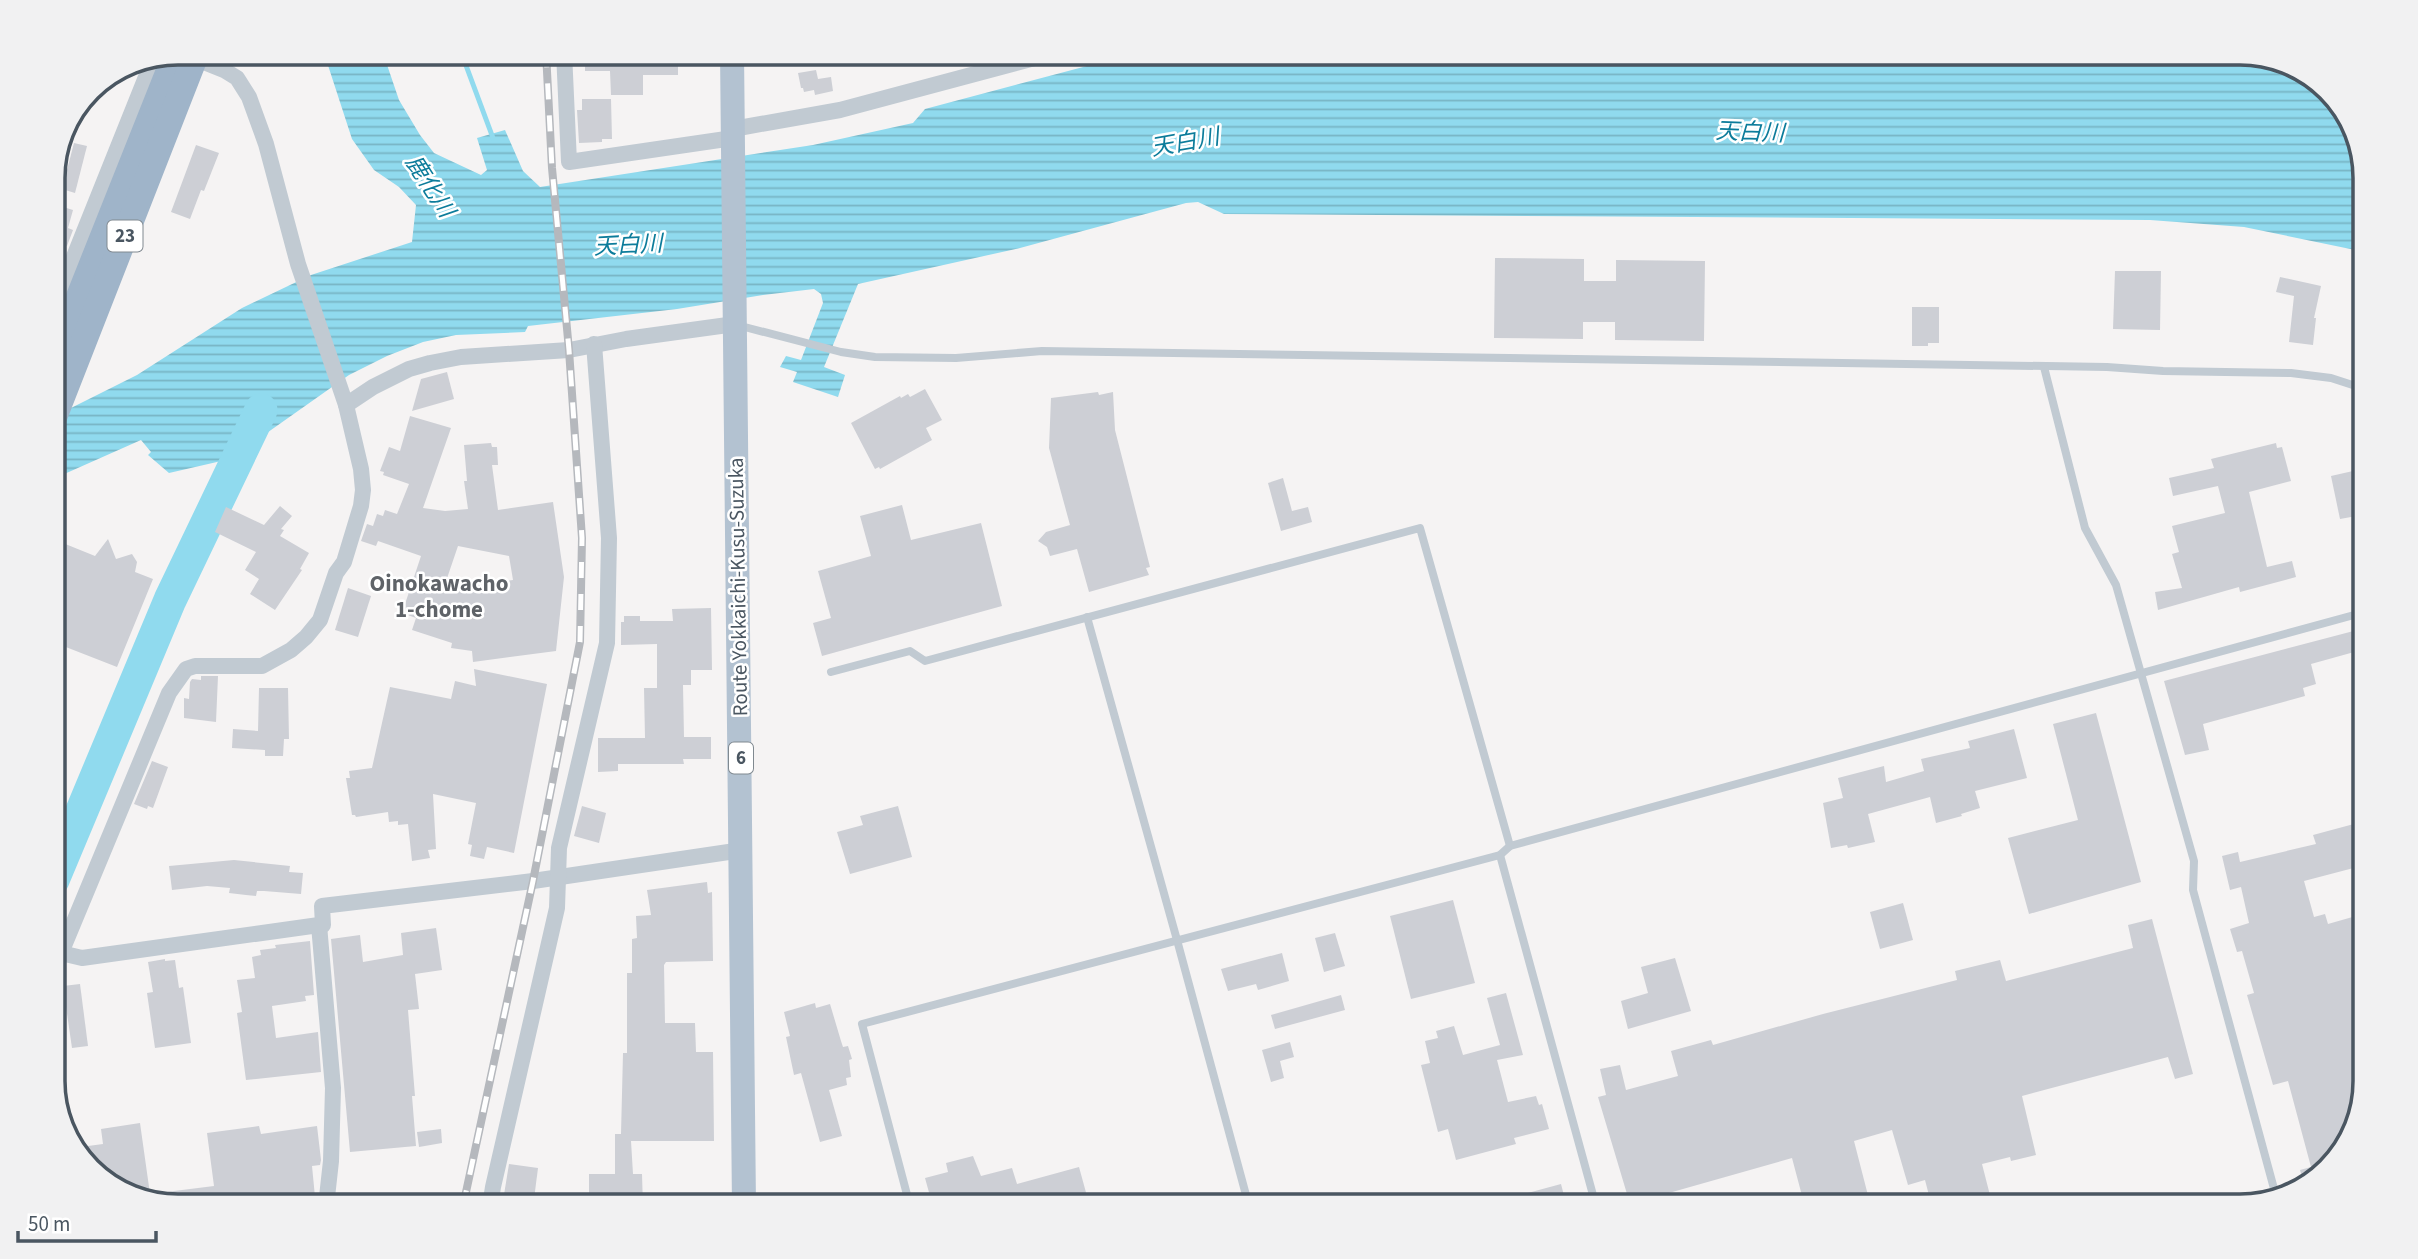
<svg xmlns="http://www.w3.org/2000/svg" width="2418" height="1259" font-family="'Source Sans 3','Noto Sans JP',sans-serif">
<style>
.water{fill:url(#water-rules)}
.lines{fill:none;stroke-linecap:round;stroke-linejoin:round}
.stream{stroke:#90daee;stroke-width:5}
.river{stroke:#90daee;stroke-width:33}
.building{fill:#cdcfd5;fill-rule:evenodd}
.service{stroke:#c1cad2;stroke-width:8}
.minor{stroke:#c1cad2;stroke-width:16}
.primary{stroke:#b3c2d1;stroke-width:24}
.trunk{stroke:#9fb4c9;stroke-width:26}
.rail-casing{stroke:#b5b8bd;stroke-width:8}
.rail{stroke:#fff;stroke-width:5;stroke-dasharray:16;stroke-linecap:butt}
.labels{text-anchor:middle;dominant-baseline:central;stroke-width:5;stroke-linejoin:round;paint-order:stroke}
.shield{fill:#fff;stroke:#808990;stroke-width:2}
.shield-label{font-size:19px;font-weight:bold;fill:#4a5661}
.street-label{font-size:21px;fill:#4a5661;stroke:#fff}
.water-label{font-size:23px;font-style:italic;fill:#0c7c9b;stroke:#fff}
.neighbourhood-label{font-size:23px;font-weight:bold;fill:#5f6368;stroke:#fff}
.rim{fill:none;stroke:#4a5661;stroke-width:3.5}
</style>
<defs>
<pattern id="water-rules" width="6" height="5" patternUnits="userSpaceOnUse" patternTransform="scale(1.75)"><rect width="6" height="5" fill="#90daee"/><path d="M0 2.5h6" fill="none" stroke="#78b4c4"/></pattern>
</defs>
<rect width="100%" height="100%" fill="#f5f3f3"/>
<polygon class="water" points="1140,52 2240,53 2296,66 2345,108 2365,170 2365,252 2244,227 2150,220 1224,214 1198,202 1186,203 1020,248 858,284 824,367 845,375 838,397 793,382 797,372 780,367 786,356 801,360 823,303 821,294 814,289 763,295 677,309 528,326 525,332 456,335 423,342 387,356 349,375 230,459 169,473 148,455 151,452 141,440 53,479 53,417 137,375 242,308 311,275 412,242 416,205 399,187 374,170 352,139 324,53 383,53 399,100 420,135 434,153 481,175 487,170 477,138 505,130 523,171 540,187 813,145 913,123 925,109"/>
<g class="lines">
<polyline class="stream" points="461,52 493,138"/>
<polyline class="river" points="53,880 170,600 261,410"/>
</g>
<g class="building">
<polygon points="585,52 634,52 634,55 678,54 678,75 643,75 643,95 611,95 610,71 585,71"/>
<polygon points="816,70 818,79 831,77 833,91 815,95 814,90 804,92 803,88 801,88 798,73"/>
<polygon points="582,99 611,99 612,139 602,139 602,142 579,143 577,110 582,110"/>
<polygon points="74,143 87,146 75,193 62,189"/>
<polygon points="196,145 219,153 204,191 201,190 190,219 171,212"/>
<polygon points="57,205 73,210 68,228 73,230 67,246 63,245 57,266 53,265 53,219"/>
<polygon points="1495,258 1584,259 1584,281 1616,281 1616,260 1705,261 1704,341 1615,340 1615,322 1583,322 1583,339 1494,338"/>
<polygon points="2115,271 2161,271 2160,330 2113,329"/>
<polygon points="2280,277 2321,286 2314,318 2316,318 2313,345 2289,342 2294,296 2276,292"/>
<polygon points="1912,307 1939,307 1939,343 1928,343 1928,346 1912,346"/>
<polygon points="447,372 454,399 412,411 421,379"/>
<polygon points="925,389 942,420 926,428 932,440 880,469 879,467 875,469 851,423 900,396 901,398 908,394 910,397"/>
<polygon points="1098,392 1099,395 1113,392 1115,430 1150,567 1146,568 1149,575 1089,592 1077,549 1050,556 1047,547 1038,541 1046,532 1070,525 1049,448 1051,398"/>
<path d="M410 416 451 428 423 508 445 511 468 509 464 481H467L464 445 491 443 492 447H497L498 465H492L498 510 553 502 564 577 556 651 473 662 472 651 451 648 452 643 412 630 416 618 402 613 421 556 378 541 376 546 361 541 367 524 373 526 377 514 383 516 385 510 397 514 409 484 383 475 384 472 380 471 389 447 400 451ZM458 546 509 556 513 580 443 590Z"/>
<polygon points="2276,443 2277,448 2282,447 2291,481 2249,492 2267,567 2292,561 2296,577 2240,592 2239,587 2158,610 2155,592 2182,588 2172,554 2179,552 2172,526 2225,513 2218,486 2173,496 2169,478 2214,468 2211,459"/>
<polygon points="2353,471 2362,515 2340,519 2331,476"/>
<polygon points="1283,478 1292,511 1308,507 1312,522 1281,531 1268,483"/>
<polygon points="902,505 911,540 981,523 1002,606 822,656 813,623 831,618 818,571 871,556 860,516"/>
<polygon points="280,506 292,516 281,529 284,530 280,536 309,553 300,569 302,570 275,610 250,594 259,579 245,570 256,552 215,532 226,507 264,525"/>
<polygon points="53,539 95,556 108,539 116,559 132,554 137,562 135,572 153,579 117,667 53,642"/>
<polygon points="348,588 371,596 358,637 335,630"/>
<polygon points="711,608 712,670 691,670 691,685 683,685 684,737 711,737 711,759 683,759 684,764 618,764 618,771 598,772 598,738 645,738 644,688 657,688 657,644 621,645 621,622 624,622 624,616 640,616 640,621 673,621 672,609"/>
<polygon points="2365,628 2365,649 2311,664 2316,684 2303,688 2305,696 2203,724 2209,750 2185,755 2164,681"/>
<polygon points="474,669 547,684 514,853 487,847 484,859 470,856 472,845 468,844 476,803 433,794 436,849 428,850 430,858 412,861 408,824 398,825 398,821 389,822 388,812 356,817 355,815 352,815 346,778 350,778 349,771 372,768 390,687 451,699 455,681 476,686"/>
<polygon points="201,676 218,676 216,722 184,718 184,698 189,699 190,682 192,679 201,680"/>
<polygon points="259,688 288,688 289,739 284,739 283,756 265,756 265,750 232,748 233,729 258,731"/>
<polygon points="2096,713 2141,882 2029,914 2008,838 2078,820 2053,724"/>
<polygon points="2014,729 2027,778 1975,791 1980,808 1961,814 1962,816 1936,823 1930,797 1868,814 1875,842 1848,848 1847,845 1831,848 1823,803 1843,798 1838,778 1884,766 1886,782 1924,771 1921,759 1970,748 1968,741"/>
<polygon points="152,761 168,767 153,808 148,806 147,809 134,804"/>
<polygon points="582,806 606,813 599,843 574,836"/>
<polygon points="898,806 912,857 850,874 837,832 863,825 860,816"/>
<polygon points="2365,821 2365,865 2304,881 2314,917 2325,914 2328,924 2356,916 2365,949 2365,1081 2352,1137 2310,1186 2305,1187 2300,1170 2311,1167 2288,1081 2273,1085 2247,995 2254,993 2242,951 2237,952 2230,929 2249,923 2241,887 2230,890 2222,856 2238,852 2240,862 2316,844 2313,835"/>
<polygon points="234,860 290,866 289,872 303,873 301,894 264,891 257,891 256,896 246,895 229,893 230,888 207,886 172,890 169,866"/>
<polygon points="707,882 708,893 712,892 713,961 666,962 664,965 665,1023 695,1023 696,1052 713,1052 714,1141 631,1141 633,1174 642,1174 643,1207 589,1207 589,1174 615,1174 615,1134 621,1134 623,1053 627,1053 627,973 632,973 632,939 637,938 636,916 651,915 647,890"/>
<polygon points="1453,900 1475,983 1411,999 1390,916"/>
<polygon points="1903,903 1913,940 1880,949 1870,912"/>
<polygon points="2152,919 2193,1074 2175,1079 2168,1057 2022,1096 2036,1155 2011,1161 2010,1157 1982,1164 1993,1207 1932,1207 1925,1180 1908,1185 1892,1130 1854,1141 1871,1207 1805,1207 1792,1158 1630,1204 1598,1097 1606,1095 1600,1069 1620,1065 1626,1090 1678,1076 1671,1051 1711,1040 1713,1045 1823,1014 1957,980 1955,971 2000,960 2006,981 2133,948 2128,925"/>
<polygon points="436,928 442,970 415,974 419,1009 408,1010 415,1096 412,1096 416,1146 350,1152 331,939 360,935 363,962 403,955 401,933"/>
<polygon points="1335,933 1345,966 1324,972 1315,938"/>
<polygon points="310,941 314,995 305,996 306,1001 272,1006 276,1038 318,1032 321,1072 246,1080 237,1013 242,1012 237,980 255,978 252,957 261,955 260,950 276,948 275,945"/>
<polygon points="1282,953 1289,981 1258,990 1256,984 1228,991 1221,969"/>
<polygon points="1675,958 1691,1011 1628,1029 1621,1001 1648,993 1641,967"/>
<polygon points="165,959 165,961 175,960 179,988 183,987 191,1043 155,1048 147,993 153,992 148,962"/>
<polygon points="80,984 88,1046 72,1048 63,986"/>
<polygon points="1506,993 1523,1055 1497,1060 1508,1102 1536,1096 1539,1105 1542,1104 1549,1129 1514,1138 1516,1144 1456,1160 1448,1129 1438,1132 1421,1065 1430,1063 1425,1041 1438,1038 1436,1031 1454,1026 1463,1055 1500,1045 1487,998"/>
<polygon points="1341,995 1345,1010 1275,1029 1271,1015"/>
<polygon points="815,1003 816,1008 830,1004 841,1041 843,1047 848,1046 852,1059 849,1060 851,1077 846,1078 847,1085 829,1090 842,1136 820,1142 801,1073 794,1075 786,1037 790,1036 784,1012"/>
<polygon points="1290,1042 1294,1057 1280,1061 1284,1078 1271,1082 1262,1050"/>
<polygon points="140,1123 150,1194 214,1186 207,1133 259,1126 261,1134 317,1126 321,1160 320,1165 312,1166 316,1207 178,1207 121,1193 73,1151 73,1148 103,1144 101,1129"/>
<polygon points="441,1129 442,1143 419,1147 417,1132"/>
<polygon points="973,1156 981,1176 1012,1168 1017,1184 1079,1167 1090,1207 933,1207 925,1178 948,1172 946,1163"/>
<polygon points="509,1164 538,1168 533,1207 502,1207"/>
<polygon points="1561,1184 1567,1207 1495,1207 1494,1202"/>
</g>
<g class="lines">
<g class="service">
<polyline points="737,325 841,352 875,357 956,358 1042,351 2107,367 2163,371 2291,373 2331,378 2365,389"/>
<polyline points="2044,367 2085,528 2116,585 2194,861 2193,890 2276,1196"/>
<polyline points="1087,617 1177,940 1249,1206"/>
<polyline points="831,672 910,651 925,661 1420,528 1510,846"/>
<polyline points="1500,855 1596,1206"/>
<polyline points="910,1206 862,1024 1500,855 1510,846 2365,612"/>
</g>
<g class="minor">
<polyline points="564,52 569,162 733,138"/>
<polyline points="733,129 840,110 1057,52"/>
<polyline points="53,309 154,57"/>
<polyline points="346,405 373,387 409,369 430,363 461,357 569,350 626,339 735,324"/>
<polyline points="319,925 333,1088 331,1161 326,1206"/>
<polyline points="55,948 61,953 82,958 319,925 323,925 322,906 533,881 742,850"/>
<polyline points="61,953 169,693 186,669 195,666 262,666 291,650 306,637 320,620 336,573 344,562 361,506 363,490 361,469 346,405 298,264 266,144 249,97 237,78 224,70 189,56"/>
<polyline points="490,1206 493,1187 557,908 559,848 607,643 609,538 594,344"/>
</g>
<polyline class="primary" points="732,52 744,1206"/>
<g class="trunk">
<polyline points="53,362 176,53"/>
<polyline points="53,420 197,52"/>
</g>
<g class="rail-casing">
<polyline id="rail" points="463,1206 533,881 580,642 582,538 569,350 552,168 546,52"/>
</g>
<use href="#rail" class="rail"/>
</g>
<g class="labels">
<g class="shield">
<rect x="107.5" y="220.5" width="35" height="31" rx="5"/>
<rect x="729" y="742.5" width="24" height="31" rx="5"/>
</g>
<g class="shield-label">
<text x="125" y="236">23</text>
<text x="741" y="758">6</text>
</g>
<g class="street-label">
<text transform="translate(738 587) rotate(-91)">Route Yokkaichi-Kusu-Suzuka</text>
</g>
<g class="water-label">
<text transform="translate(1750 132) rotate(2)">天白川</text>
<text transform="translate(1185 142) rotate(-10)">天白川</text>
<text transform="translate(430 186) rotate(57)">鹿化川</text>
<text transform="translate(628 245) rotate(-3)">天白川</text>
</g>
<g class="neighbourhood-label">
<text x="439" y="583">Oinokawacho<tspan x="439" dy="26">1-chome</tspan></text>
</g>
</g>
<path d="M0 0H2418V1259H0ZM178 65H2240A113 113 0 0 1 2353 178V1081A113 113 0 0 1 2240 1194H178A113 113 0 0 1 65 1081V178A113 113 0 0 1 178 65Z" fill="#f1f1f2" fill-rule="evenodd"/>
<path class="rim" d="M178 65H2240A113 113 0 0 1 2353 178V1081A113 113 0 0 1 2240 1194H178A113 113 0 0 1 65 1081V178A113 113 0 0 1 178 65Z"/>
<path d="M18 1231v10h138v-10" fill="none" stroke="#4a5661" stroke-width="3.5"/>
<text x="28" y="1231" font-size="21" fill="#4a5661" stroke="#ffffff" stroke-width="5" paint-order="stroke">50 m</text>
</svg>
